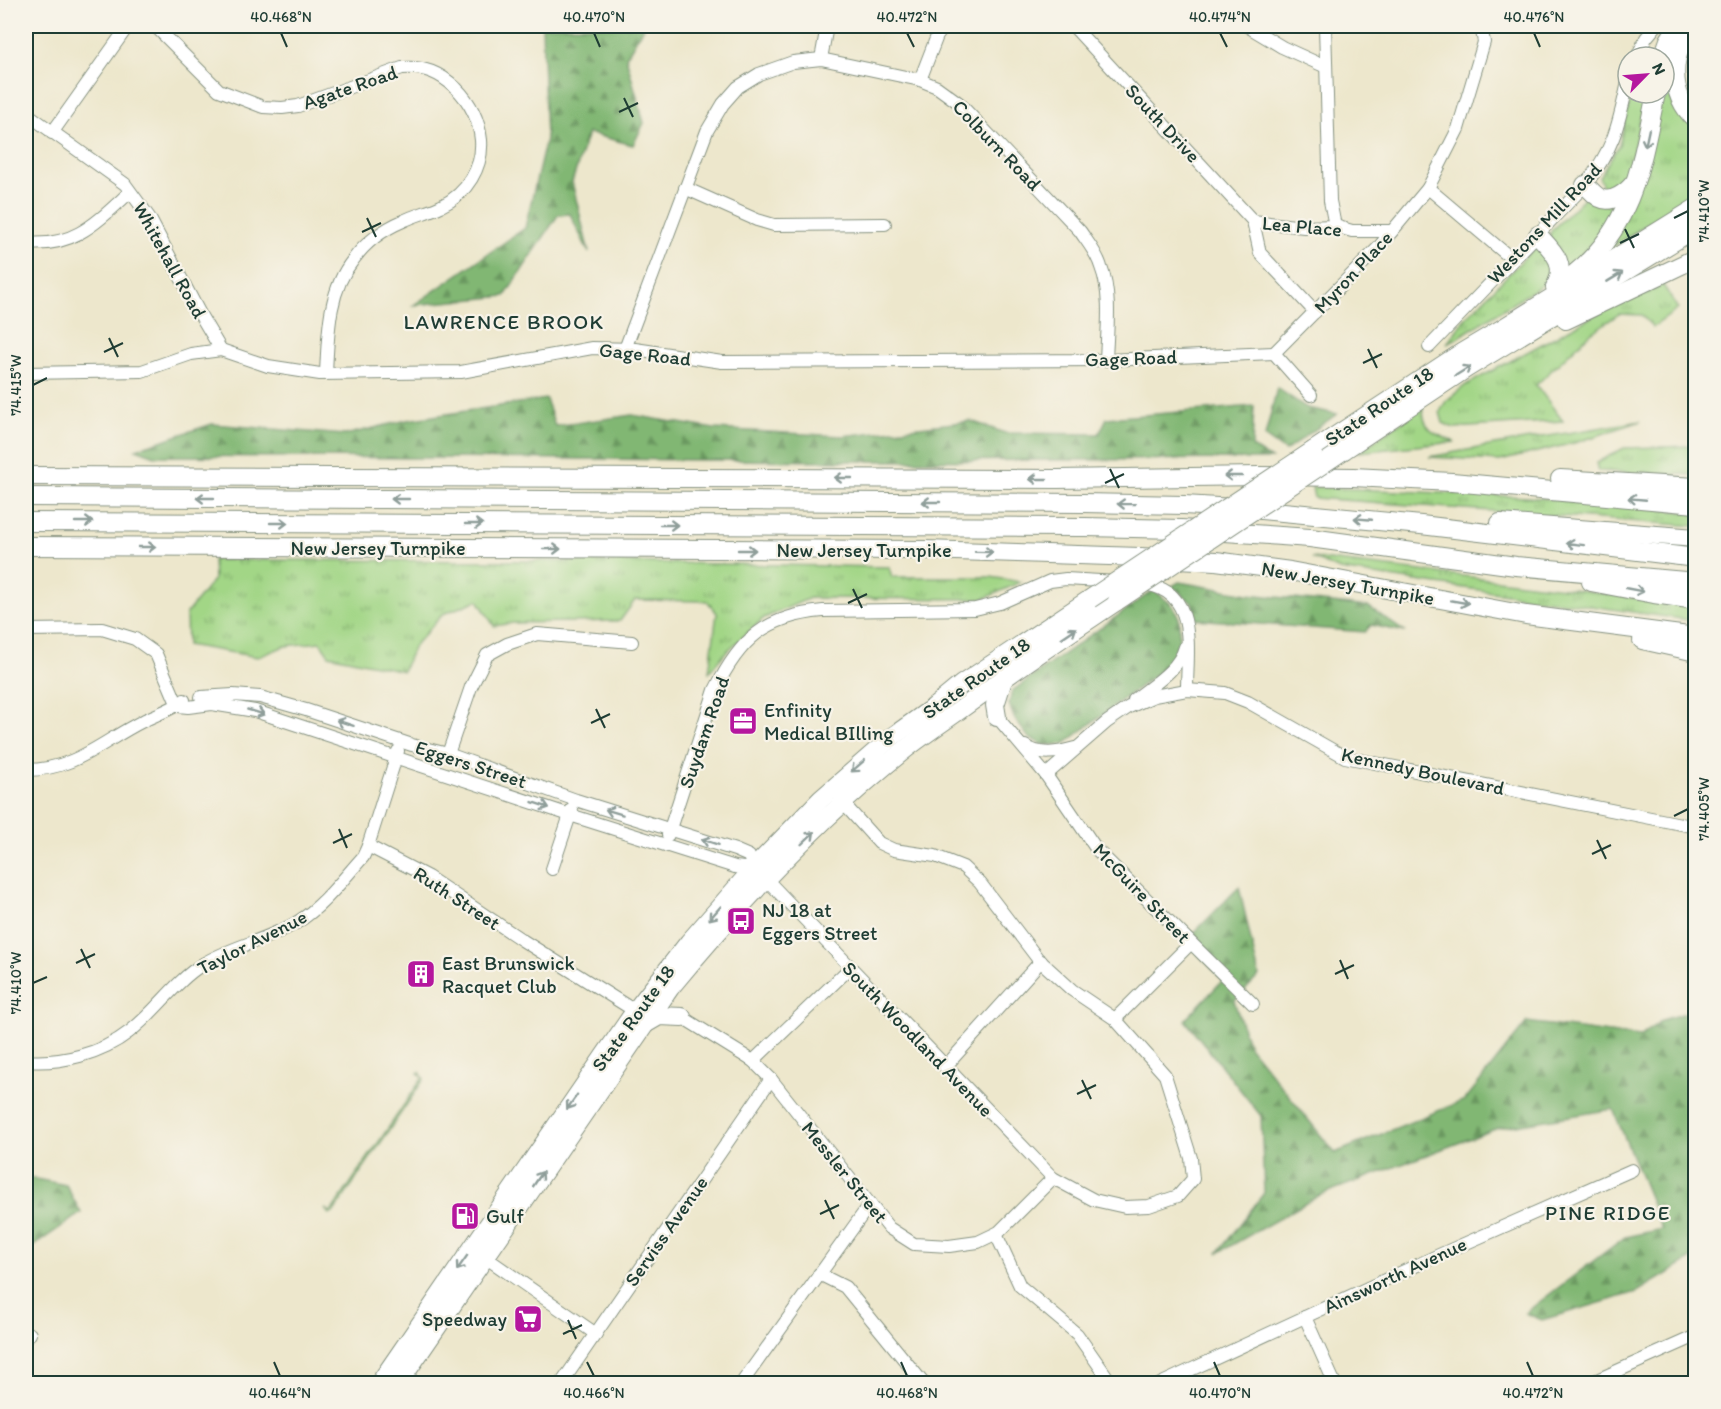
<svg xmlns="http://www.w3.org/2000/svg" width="1721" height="1409" font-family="Itim,sans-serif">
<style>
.grass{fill:url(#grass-tufts);stroke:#608a5d;stroke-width:1.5}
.forest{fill:url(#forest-firs);stroke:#507a54;stroke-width:1.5}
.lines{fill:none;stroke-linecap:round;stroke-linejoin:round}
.minor-casing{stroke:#869280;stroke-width:14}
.highway-casing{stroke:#869280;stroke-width:20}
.minor{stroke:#fff;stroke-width:12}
.highway{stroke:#fff;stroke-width:18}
.highway-bridge-casing{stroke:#869280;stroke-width:20;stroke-linecap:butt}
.highway-bridge{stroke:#fff;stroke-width:18}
.oneway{stroke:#8f9e9a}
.ticks{fill:none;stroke:#1f3d34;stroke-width:2}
.labels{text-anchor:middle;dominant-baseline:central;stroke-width:4.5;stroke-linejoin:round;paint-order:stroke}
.street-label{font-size:20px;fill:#1f3d34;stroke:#f7f3e8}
.poi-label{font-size:20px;fill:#1f3d34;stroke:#f7f3e8;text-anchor:start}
.neighbourhood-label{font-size:21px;letter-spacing:1.5px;fill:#1f3d34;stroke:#f7f3e8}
.neatline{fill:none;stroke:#1f3d34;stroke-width:2}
.ticks-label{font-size:15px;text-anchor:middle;fill:#1f3d34}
</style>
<defs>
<pattern id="grass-tufts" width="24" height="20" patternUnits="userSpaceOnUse" patternTransform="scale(1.5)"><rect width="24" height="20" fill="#a2d686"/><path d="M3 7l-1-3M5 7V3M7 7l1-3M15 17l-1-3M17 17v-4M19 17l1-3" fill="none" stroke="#83af6e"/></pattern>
<pattern id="forest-firs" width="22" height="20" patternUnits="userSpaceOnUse" patternTransform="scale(1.5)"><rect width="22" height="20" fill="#81b773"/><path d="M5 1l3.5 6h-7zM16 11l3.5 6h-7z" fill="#69965f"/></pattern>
</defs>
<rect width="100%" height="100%" fill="#f7f3e8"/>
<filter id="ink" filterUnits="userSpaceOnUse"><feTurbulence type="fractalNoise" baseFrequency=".0167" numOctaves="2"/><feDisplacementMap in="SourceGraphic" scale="12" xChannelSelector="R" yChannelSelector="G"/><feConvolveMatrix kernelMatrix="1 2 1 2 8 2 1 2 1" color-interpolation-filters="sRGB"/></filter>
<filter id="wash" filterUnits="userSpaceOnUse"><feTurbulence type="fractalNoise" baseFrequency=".008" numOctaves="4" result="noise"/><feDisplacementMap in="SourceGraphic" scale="24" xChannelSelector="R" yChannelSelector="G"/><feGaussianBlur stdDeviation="1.35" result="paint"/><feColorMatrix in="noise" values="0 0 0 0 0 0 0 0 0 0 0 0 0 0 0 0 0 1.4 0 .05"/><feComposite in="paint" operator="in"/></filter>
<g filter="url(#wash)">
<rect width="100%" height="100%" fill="#ede7cc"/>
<g class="grass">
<polygon points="1666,64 1674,107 1695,128 1695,193 1603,253 1664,93"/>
<polygon points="1632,93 1646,93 1627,179 1616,189 1604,189 1599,177 1619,145"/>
<polygon points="1585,197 1615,206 1597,239 1567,268 1548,238 1552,230"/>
<polygon points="1534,248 1541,249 1556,261 1552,279 1447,344 1463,321"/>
<polygon points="1663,285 1678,309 1653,327 1641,315 1619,314 1591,333 1536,385 1563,421 1454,428 1443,423 1440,412 1446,401 1466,385 1597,314"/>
<path d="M1422 407C1425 433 1433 433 1455 442L1359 452Z"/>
<polygon points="1641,421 1578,442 1500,461 1429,457 1500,444"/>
<polygon points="1695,446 1695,475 1598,471 1596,463 1624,448"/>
<polygon points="1312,487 1528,497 1695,513 1695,526 1314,498"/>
<polygon points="1312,558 1572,589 1695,607 1695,621 1340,570"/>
<polygon points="213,560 556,561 889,567 892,577 991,577 1021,582 983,599 810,598 764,618 725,653 709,672 717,613 707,601 635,600 620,621 513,623 494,626 478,600 443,614 414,646 403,671 329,655 320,642 285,646 258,657 187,645 186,614 214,579"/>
<polygon points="420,1072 424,1079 333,1213 329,1214 325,1209 331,1212 423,1077 418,1073"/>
</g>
<g class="forest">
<polygon points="542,26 644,26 626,57 644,123 633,145 588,133 572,182 589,253 570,214 558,215 505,296 414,305 525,228 546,139"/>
<polygon points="1277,388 1307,408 1337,414 1285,451 1265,437"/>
<polygon points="546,399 555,426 632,415 714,429 842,436 971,421 1005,433 1099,434 1107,418 1254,406 1252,447 1271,459 863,461 155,456 136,449 212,424 345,435 407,420"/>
<polygon points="1179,582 1248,594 1369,607 1405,632 1371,625 1365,632 1196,619 1192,603 1172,586"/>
<polygon points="1154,590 1173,606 1179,618 1179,639 1171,663 1064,744 1044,745 1029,738 1014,718 1009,704 1012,691"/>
<polygon points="1239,887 1259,976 1234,1001 1249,1046 1335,1153 1465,1100 1527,1022 1640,1037 1662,1020 1695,1010 1695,1257 1637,1292 1542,1320 1525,1313 1625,1237 1662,1229 1613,1109 1498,1128 1320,1195 1218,1253 1264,1193 1261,1116 1185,1020 1223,980 1186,941"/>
<polygon points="26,1177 66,1185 81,1213 26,1251"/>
</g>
</g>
<g filter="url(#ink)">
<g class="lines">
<g class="minor-casing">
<g id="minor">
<path d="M155 26 219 90 263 107 282 108 298 106 402 68C424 66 440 73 456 88 470 102 479 120 481 140 483 167 467 194 441 206 429 212 415 215 403 221 384 229 365 243 353 260 328 291 328 335 326 373"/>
<polyline points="1073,26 1253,221"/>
<polyline points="1247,26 1282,47 1326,67"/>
<polyline points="1325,26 1330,201 1335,226"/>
<polyline points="1637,57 1646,38 1656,26"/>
<polyline points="821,59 827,26"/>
<polyline points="920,80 937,36 945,26"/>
<polyline points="26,113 125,184 149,217 201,316 221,350"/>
<polyline points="52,133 128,26"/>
<polyline points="685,188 757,220 774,225 885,224"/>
<polyline points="1428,188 1512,259"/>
<polyline points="1253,221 1304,227 1335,226 1352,231 1392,231"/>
<polyline points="1253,221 1260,253 1315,312"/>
<path d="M26 243C74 248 97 222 130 192"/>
<path d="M1429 347 1585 185C1614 148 1618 127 1628 82"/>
<path d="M625 349 707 131 723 104 738 87 759 74 793 62 821 59 920 80 937 87 959 103 1080 231C1088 243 1097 253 1101 267 1112 295 1107 331 1106 360"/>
<polyline points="1274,353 1378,248 1428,188 1458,129 1484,42 1481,26"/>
<polyline points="1274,353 1311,395"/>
<polyline points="26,373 142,371 191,354 221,350 268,366 320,374 461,372 592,348 635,349 722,362 1106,360 1274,353"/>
<path d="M1140 584C1199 587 1187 649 1187 690"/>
<polyline points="26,630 102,629 135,639 156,654 178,706"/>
<polyline points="201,697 233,695 260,697 306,710 412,745 448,754 576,800 735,850 749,856 753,869"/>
<path d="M1134 700C1151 686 1179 670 1185 647"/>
<polyline points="178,706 188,707 212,704 255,711 570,815 735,867 753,869 766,879 1053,1178 1094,1200 1125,1207 1149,1206 1178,1196 1193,1179 1191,1158 1165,1075 1115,1019 1072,990 1038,959 980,883 963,867 935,856 894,850 879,843 843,803"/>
<polyline points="997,717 1046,775 1097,850 1253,1004"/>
<path d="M1025 746C1040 756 1058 753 1075 748"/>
<polyline points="448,754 471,687 487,655 507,644 537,634 632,642"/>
<path d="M26 770C75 770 101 742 143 721 156 714 172 710 184 700"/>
<polyline points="1046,775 1107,722 1129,707 1154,696 1187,690 1225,693 1248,702 1345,757 1696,827"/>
<path d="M668 835 715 690C740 639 766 616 823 611L975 609 1000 603 1050 581 1066 579 1117 582"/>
<polyline points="368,846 428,877 522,940 635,1011"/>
<polyline points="552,869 572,809"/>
<polyline points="682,1017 753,1061 771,1079 889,1228 914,1244 949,1246 978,1242 999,1232 1053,1178"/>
<polyline points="1115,1019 1190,944"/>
<path d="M26 1061C60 1064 101 1054 129 1032 156 1012 174 982 203 964 232 946 269 940 299 921 324 905 343 879 363 857L368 846 398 751"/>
<polyline points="753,1061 850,968"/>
<polyline points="945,1067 1041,961"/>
<polyline points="996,1234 1020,1286 1077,1334 1112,1384"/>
<polyline points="485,1257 596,1334"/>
<polyline points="819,1274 845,1287 924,1384"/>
<polyline points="1305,1317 1335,1384"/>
<polyline points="26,1337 30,1334"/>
<polyline points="561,1384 771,1079"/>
<polyline points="741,1384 870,1204"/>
<polyline points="1160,1384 1439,1255 1632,1170"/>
<polyline points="1588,1384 1696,1336"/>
</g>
</g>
<g class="highway-casing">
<g id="highway">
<path d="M1695 26C1669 52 1668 94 1696 120"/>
<polyline points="1663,57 1669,40 1678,26"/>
<path d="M1585 185C1590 189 1594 195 1600 198 1612 204 1627 192 1634 183"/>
<path d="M1538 235C1553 251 1568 264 1555 287"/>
<path d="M1573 275C1632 229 1642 162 1656 93"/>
<polyline points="1566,320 1696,258"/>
<polyline points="1314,450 1461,353 1498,331 1696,208"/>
<polyline points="1344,450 1467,368 1696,228"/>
<polyline points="26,476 1057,479 1259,476 1353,477 1452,482 1696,504"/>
<polyline points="1560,479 1696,487"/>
<polyline points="26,497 1083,503 1184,505 1251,509 1421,525 1696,558"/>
<polyline points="26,522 1085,527 1181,529 1310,538 1516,566 1696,582"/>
<polyline points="1500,523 1696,538"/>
<polyline points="26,546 925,550 1140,557 1216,561 1290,571 1526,615 1696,637"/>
<polyline points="1591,582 1654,594 1696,600"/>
<polyline points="1642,640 1696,652"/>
<polyline points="997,717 995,705 1004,677"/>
<polyline points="647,1023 659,1016 682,1017"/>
<polyline points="379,1384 635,1011 689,942 753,869 821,799 892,737 934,707 962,684 1090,599"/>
<path d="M398 1384 670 988C740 903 816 821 902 752 919 738 939 725 957 712 1010 673 1063 637 1117 601"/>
</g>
</g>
<use href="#minor" class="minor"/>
<use href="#highway" class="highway"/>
<g class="highway-bridge-casing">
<g id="highway-bridge">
<polyline points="1090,599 1314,450"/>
<polyline points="1117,601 1344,450"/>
</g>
</g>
<use href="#highway-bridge" class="highway-bridge"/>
</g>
<defs><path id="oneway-shaft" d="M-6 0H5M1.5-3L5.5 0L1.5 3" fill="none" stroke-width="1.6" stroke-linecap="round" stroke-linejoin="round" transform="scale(1.5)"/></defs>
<g class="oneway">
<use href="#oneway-shaft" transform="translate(1647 138) rotate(102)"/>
<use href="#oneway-shaft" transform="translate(1615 277) rotate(-31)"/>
<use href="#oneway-shaft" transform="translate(1463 371) rotate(-32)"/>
<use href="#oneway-shaft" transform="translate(1233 476) rotate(180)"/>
<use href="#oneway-shaft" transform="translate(843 478) rotate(-180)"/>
<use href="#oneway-shaft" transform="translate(1038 479) rotate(-180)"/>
<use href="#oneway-shaft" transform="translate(205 498) rotate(-180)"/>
<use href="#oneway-shaft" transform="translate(400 499) rotate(-180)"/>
<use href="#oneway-shaft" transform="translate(1637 499) rotate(-175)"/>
<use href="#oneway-shaft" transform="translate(931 502) rotate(-180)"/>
<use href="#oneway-shaft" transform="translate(1126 504) rotate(-179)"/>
<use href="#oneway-shaft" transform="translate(1363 519) rotate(-175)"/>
<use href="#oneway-shaft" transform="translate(84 522)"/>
<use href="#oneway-shaft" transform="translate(279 523)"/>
<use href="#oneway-shaft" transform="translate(474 524)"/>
<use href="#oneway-shaft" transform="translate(669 525)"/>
<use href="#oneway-shaft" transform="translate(1575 544) rotate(-173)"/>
<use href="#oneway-shaft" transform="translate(147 547)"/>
<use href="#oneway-shaft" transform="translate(552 549)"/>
<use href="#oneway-shaft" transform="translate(747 550)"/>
<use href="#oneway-shaft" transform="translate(984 552) rotate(1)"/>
<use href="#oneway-shaft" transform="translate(1635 590) rotate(11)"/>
<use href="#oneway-shaft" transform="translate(1460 602) rotate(10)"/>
<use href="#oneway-shaft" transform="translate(1069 633) rotate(-34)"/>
<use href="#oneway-shaft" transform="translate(256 712) rotate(16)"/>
<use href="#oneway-shaft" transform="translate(345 723) rotate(-162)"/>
<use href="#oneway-shaft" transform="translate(858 766) rotate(139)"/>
<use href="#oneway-shaft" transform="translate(541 805) rotate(19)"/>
<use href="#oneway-shaft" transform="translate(614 812) rotate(-163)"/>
<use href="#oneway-shaft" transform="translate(808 838) rotate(-44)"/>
<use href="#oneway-shaft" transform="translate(710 842) rotate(-162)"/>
<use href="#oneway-shaft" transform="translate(715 913) rotate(131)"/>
<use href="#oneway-shaft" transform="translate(572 1102) rotate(125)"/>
<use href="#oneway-shaft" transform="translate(538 1179) rotate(-56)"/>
<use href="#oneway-shaft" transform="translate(462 1263) rotate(125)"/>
</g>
</g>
<path class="ticks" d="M281 33 287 47M594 33 600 47M907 33 914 47M1220 33 1227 47M1534 33 1540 47M624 98 633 117M619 112 638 103M367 218 376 237M1674 218 1688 211M1625 229 1634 248M362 232 381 223M1620 243 1639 234M109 338 118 357M1368 349 1377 368M104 352 123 343M1363 363 1382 354M33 385 47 378M1110 469 1119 488M1105 483 1124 474M853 589 862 608M848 603 867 594M596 709 605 728M591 723 610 714M1674 816 1688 809M339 829 347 848M1597 840 1606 859M333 843 352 834M1592 854 1611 845M81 949 90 968M1340 960 1348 979M76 963 95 954M1335 974 1354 965M33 983 47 977M1082 1080 1091 1099M1077 1094 1096 1085M825 1200 834 1219M820 1214 839 1205M568 1320 576 1339M563 1334 582 1325M274 1362 280 1376M587 1362 594 1376M901 1362 907 1376M1214 1362 1220 1376M1527 1362 1533 1376"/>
<defs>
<g id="office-square" transform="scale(1.5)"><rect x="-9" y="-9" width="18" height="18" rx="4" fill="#b5179e" stroke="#f7f3e8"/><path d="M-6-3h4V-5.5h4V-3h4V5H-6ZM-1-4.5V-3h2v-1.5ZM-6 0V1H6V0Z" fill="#fff"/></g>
<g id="bus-square" transform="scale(1.5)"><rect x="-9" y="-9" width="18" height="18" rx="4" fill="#b5179e" stroke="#f7f3e8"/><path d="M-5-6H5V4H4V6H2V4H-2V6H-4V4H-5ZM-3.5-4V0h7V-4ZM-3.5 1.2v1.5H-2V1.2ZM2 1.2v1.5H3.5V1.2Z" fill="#fff"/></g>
<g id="building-square" transform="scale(1.5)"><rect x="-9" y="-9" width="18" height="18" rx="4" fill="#b5179e" stroke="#f7f3e8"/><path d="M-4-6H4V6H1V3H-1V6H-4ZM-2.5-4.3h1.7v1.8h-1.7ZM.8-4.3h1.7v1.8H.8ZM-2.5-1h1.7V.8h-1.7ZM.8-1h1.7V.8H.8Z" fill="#fff"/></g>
<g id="fuel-square" transform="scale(1.5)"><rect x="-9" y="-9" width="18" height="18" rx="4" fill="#b5179e" stroke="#f7f3e8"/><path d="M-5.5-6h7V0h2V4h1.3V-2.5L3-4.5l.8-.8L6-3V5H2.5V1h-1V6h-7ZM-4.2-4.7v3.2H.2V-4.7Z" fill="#fff"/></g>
<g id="supermarket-square" transform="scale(1.5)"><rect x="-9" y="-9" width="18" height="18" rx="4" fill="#b5179e" stroke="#f7f3e8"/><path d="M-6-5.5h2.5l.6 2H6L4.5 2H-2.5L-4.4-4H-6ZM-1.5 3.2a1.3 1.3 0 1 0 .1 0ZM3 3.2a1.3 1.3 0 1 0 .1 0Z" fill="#fff"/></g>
</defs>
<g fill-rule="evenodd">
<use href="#office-square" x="743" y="721"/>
<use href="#bus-square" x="741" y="921"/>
<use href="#building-square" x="421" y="974"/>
<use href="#fuel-square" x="465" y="1216"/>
<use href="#supermarket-square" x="528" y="1319"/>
</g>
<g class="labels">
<g class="street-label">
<text transform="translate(350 87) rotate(-19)">Agate Road</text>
<text transform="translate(1163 123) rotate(47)">South Drive</text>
<text transform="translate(997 145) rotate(46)">Colburn Road</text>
<text transform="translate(1544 223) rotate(-47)">Westons Mill Road</text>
<text transform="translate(1302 226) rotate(5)">Lea Place</text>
<text transform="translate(170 260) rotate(61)">Whitehall Road</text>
<text transform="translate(1353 272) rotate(-47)">Myron Place</text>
<text transform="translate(645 354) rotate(6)">Gage Road</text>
<text transform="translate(1131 358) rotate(-2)">Gage Road</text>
<text transform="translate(1379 406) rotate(-34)">State Route 18</text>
<text x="378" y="548">New Jersey Turnpike</text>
<text x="864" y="550">New Jersey Turnpike</text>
<text transform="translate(1348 583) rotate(10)">New Jersey Turnpike</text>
<text transform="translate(976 678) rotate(-35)">State Route 18</text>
<text transform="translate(704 732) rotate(-71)">Suydam Road</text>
<text transform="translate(471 764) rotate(18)">Eggers Street</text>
<text transform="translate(1423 771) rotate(12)">Kennedy Boulevard</text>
<text transform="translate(1142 893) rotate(46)">McGuire Street</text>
<text transform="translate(457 898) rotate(33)">Ruth Street</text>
<text transform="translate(252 942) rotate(-27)">Taylor Avenue</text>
<text transform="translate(633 1018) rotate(-54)">State Route 18</text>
<text transform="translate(918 1039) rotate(46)">South Woodland Avenue</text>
<text transform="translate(845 1172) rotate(51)">Messler Street</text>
<text transform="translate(666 1231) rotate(-55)">Serviss Avenue</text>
<text transform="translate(1395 1275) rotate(-25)">Ainsworth Avenue</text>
</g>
<g class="poi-label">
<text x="764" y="710">Enfinity<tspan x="764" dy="23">Medical BIlling</tspan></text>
<text x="762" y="910">NJ 18 at<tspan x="762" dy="23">Eggers Street</tspan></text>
<text x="442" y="963">East Brunswick<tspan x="442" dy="23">Racquet Club</tspan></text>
<text x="486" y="1216">Gulf</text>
<text x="507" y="1319" text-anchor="end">Speedway</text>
</g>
<g class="neighbourhood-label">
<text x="504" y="321">LAWRENCE BROOK</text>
<text x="1608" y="1212">PINE RIDGE</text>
</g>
</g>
<rect width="1721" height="1409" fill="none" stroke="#f7f3e8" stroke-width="66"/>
<g transform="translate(1646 75) rotate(65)"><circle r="28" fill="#f7f3e8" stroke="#a1aaa0" stroke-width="1.5"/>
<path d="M0-4.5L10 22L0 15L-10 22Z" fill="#b5179e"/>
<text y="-9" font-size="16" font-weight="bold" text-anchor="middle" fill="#1f3d34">N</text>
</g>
<rect x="33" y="33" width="1655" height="1343" class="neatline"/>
<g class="ticks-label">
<text x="281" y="22">40.468°N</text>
<text x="594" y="22">40.470°N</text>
<text x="907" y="22">40.472°N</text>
<text x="1220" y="22">40.474°N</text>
<text x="1534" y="22">40.476°N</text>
<text transform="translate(1704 211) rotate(-90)" y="5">74.410°W</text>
<text transform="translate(16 385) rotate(-90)" y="5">74.415°W</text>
<text transform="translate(1704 809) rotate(-90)" y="5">74.405°W</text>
<text transform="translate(16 983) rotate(-90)" y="5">74.410°W</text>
<text x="280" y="1398">40.464°N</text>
<text x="594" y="1398">40.466°N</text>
<text x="907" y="1398">40.468°N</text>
<text x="1220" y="1398">40.470°N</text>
<text x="1533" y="1398">40.472°N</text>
</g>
</svg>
